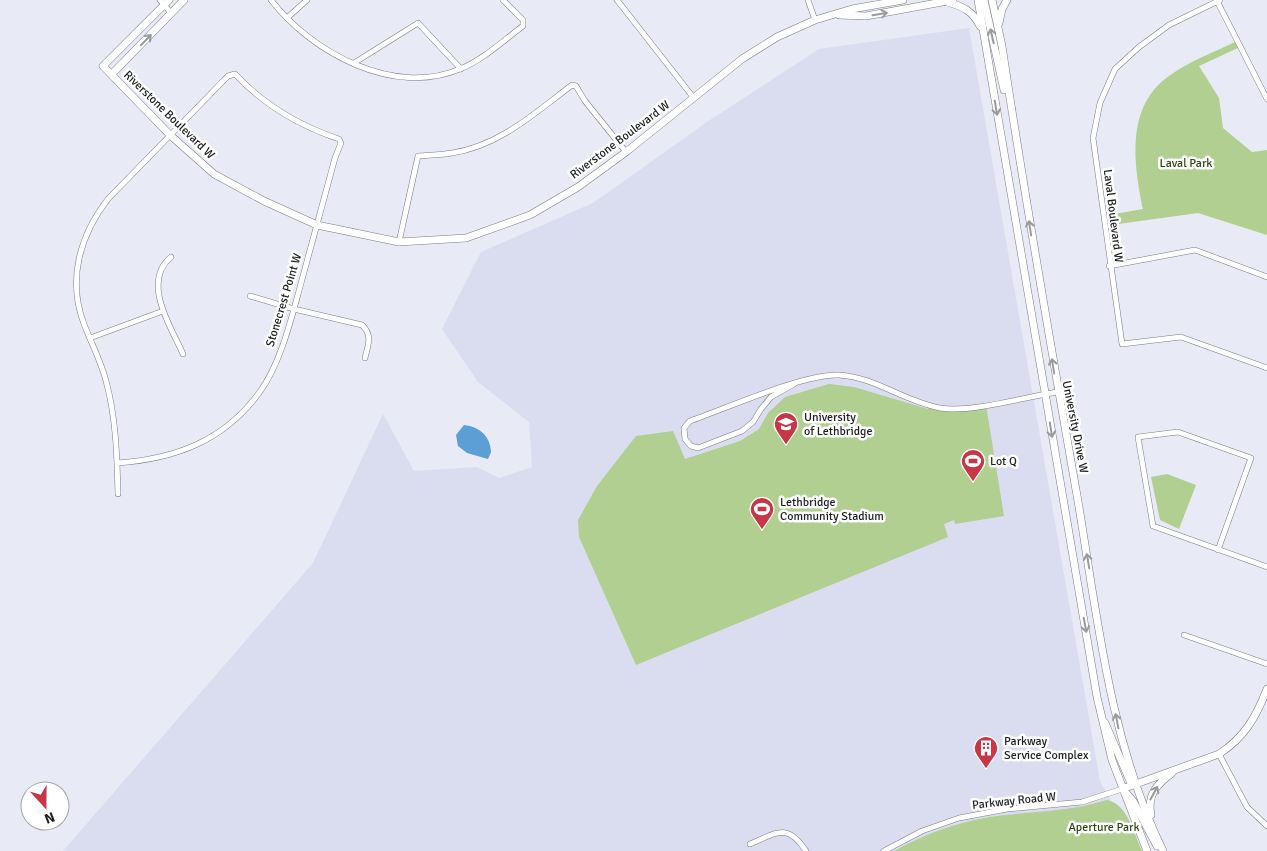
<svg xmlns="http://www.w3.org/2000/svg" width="1267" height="851" font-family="Signika,sans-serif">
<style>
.built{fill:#daddf0}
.green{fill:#b0cf91}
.water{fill:#5b9fd6}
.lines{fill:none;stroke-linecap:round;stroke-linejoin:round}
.street-casing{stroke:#7a7b86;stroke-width:6}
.secondary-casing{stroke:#7a7b86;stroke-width:8}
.street{stroke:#fff;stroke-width:5}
.secondary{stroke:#fff;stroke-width:7}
.oneway{stroke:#999a9c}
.labels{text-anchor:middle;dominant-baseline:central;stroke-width:5;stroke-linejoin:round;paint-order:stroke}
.street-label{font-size:12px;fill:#1d1e22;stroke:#fff}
.park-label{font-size:12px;fill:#2f4611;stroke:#fff}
.poi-label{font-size:12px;fill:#1d1e22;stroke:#fff;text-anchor:start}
</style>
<rect width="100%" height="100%" fill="#e8eaf6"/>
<polygon class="built" points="969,28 1100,781 1139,851 63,851 313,563 383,414 414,471 477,467 499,478 532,467 529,422 478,382 442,329 481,252 593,203 707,122 819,49"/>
<g class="green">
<path d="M1237 41 1240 47 1199 66 1219 98 1223 128 1252 152 1267 150V235L1198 213 1104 226 1103 216 1143 209C1134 164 1125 107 1169 76 1189 61 1215 52 1237 41Z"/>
<polygon points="829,384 854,387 928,409 927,405 941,408 986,405 1004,516 955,524 954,520 944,524 948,537 636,665 579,537 578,520 597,486 636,436 673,431 685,459 740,441 759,429 768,413 785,397"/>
<polygon points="1167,474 1196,485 1179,529 1160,520 1151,477"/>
<path d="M1107 800C1128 804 1134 834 1142 851H894C928 832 966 819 1004 815 1042 811 1070 811 1107 800Z"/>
</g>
<path class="water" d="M464 425C480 427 490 436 491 452L488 459 467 453 458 446 456 435Z"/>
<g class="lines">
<g class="street-casing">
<g id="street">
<polyline points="160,0 171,13"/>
<path d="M271 0C312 53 394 97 460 69 483 60 504 40 523 26V20L503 0"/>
<polyline points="617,0 693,97"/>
<polyline points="808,0 815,20"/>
<polyline points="1220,0 1169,25 1139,47 1115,69 1100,103 1093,138 1122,344 1181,337 1267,368"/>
<polyline points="1217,1 1267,99"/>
<polyline points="287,18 307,0"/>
<polyline points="354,63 418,23 461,69"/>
<path d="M399 242 418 156C429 155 441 155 452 153 499 146 535 113 572 85L576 86 585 101 626 152"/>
<path d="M171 257C141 282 171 327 183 354"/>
<polyline points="1109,266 1195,250 1267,277"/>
<path d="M250 296 294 309 362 325C373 335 368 345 365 358"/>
<polyline points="90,338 163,311"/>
<path d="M794 384 771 397 761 409 753 422 742 431 698 448 691 446 685 439 684 428 690 421C725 409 805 373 839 375 875 377 905 402 940 408 971 413 1025 397 1057 392"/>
<path d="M117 463C175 459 224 441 259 393 280 365 291 320 300 287 312 244 323 201 335 158L341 143 339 139C300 126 263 104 235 74L228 76 108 199C80 235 67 280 84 324 91 343 101 361 106 381 116 417 117 456 118 494"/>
<polyline points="1218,550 1251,458 1178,432 1138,437 1153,526 1267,567"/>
<polyline points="1184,635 1267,664"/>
<polyline points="1219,754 1247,807 1267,826"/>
<path d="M750 844C777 833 787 822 806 851"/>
<polyline points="884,851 922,831 959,818 1007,809 1082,802 1122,789"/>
</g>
</g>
<g class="secondary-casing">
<g id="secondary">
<polyline points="169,0 103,66 170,135 214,174 264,201 317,225 399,242 466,238 530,215 578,187 626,152 742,59 777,37 815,20 852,9 903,0"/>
<polyline points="978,0 1097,697 1112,760 1147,851"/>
<polyline points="984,0 1004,90"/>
<path d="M992 0 1002 46C1025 200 1052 353 1079 507 1098 623 1111 744 1163 851"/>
<path d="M947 2C962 6 973 11 980 26"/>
<polyline points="839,15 866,16 953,0"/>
<polyline points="999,23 1002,9 1007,0"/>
<polyline points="112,74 184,0"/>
<polyline points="1105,723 1130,781"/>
<path d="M1122 789 1219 754C1245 737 1256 717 1267 689"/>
<polyline points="1126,793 1133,801 1157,846"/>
<path d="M1151 815C1147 795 1156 785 1172 773"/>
</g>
</g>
<use href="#street" class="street"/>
<use href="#secondary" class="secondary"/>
</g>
<defs><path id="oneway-shaft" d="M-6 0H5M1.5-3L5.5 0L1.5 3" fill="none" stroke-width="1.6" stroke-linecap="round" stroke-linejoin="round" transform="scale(1.25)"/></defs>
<g class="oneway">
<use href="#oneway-shaft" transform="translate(880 14) rotate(-9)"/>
<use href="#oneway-shaft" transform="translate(992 36) rotate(-103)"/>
<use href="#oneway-shaft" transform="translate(146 40) rotate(-46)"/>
<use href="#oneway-shaft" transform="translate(996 108) rotate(80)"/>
<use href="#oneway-shaft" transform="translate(1030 228) rotate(-99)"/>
<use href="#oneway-shaft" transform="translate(1053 366) rotate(-99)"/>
<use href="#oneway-shaft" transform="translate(1051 430) rotate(81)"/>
<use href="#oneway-shaft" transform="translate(1088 561) rotate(-100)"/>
<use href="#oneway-shaft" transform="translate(1085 625) rotate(80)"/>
<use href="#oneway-shaft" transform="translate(1117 721) rotate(-101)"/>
<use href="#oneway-shaft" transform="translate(1154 793) rotate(-61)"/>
</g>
<defs>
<g id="university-pin" transform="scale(1.25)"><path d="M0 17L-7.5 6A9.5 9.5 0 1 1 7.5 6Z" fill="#c73747" stroke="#fff"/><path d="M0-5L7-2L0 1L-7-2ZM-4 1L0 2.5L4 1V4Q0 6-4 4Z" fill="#fff"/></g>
<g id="stadium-pin" transform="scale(1.25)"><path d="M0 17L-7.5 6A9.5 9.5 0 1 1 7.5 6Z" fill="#c73747" stroke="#fff"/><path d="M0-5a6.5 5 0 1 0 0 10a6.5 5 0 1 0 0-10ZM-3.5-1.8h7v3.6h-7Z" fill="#fff"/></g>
<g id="building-pin" transform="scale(1.25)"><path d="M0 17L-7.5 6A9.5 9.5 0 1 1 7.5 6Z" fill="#c73747" stroke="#fff"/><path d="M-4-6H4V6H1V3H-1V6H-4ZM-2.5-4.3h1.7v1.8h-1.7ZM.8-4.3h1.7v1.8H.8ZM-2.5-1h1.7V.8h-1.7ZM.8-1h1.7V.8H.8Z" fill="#fff"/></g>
</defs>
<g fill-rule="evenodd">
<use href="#university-pin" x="786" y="424"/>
<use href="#stadium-pin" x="973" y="461"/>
<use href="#stadium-pin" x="762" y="509"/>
<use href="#building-pin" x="986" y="748"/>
</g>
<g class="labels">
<g class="street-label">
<text transform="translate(169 115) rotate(44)">Riverstone Boulevard W</text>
<text transform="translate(620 140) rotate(-37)">Riverstone Boulevard W</text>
<text transform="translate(1113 216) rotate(83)">Laval Boulevard W</text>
<text transform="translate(284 300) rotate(-73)">Stonecrest Point W</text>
<text transform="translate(1075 427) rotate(79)">University Drive W</text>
<text transform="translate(1014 801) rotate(-6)">Parkway Road W</text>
</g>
<g class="park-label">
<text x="1186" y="163">Laval Park</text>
<text x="1104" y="827">Aperture Park</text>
</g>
<g class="poi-label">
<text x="804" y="417">University<tspan x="804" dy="14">of Lethbridge</tspan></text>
<text x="990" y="461">Lot Q</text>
<text x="780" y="502">Lethbridge<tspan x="780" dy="14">Community Stadium</tspan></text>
<text x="1004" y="741">Parkway<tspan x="1004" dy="14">Service Complex</tspan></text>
</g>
</g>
<g transform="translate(45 806) rotate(159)"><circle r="24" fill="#ffffff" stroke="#a5a5a7"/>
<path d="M0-4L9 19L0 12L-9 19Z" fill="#c73747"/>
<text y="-8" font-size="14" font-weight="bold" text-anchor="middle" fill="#1d1e22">N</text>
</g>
</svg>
